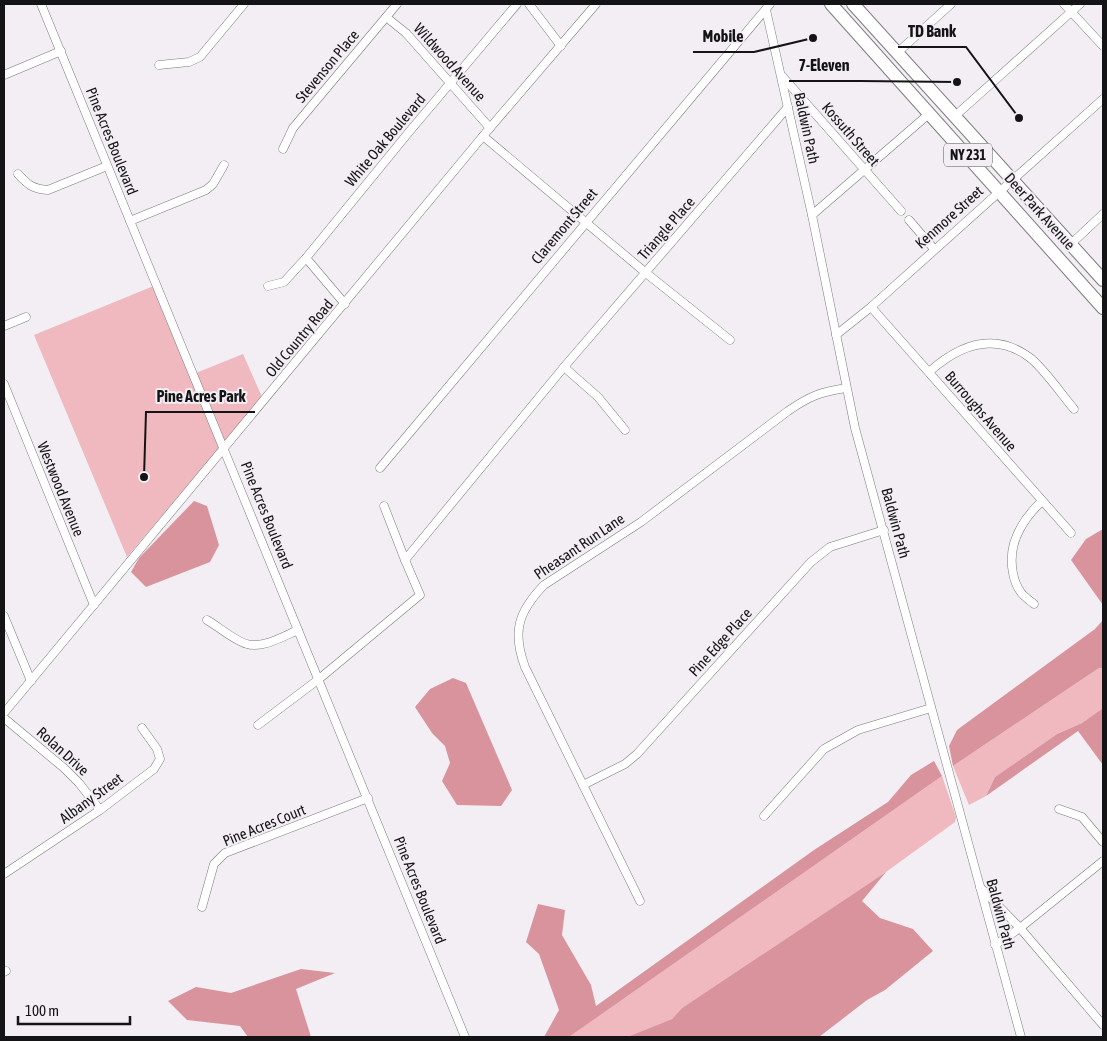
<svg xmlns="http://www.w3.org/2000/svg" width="1107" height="1041" font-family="'Asap Condensed',sans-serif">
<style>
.green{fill:#f0b8bf}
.forest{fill:#d9939d}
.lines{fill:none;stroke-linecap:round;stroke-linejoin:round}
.minor-casing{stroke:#7d7a7e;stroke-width:9}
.primary-casing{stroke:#7d7a7e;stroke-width:14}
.minor{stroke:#fff;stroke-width:8}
.primary{stroke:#fff;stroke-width:12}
.labels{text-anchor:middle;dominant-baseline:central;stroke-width:4;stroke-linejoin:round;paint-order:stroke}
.shield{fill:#f2eef3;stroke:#575558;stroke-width:1}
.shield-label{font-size:14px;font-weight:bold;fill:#141315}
.street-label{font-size:15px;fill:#141315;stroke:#f2eef3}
.leader{fill:none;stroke:#141315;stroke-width:2}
.callout-dot{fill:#141315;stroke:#f2eef3;stroke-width:2}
.callout-label{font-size:16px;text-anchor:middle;font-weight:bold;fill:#141315;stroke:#f2eef3;stroke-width:4;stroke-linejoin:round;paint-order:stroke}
</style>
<rect width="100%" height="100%" fill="#f2eef3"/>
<g class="green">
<polygon points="156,285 191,375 243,354 262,397 127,557 34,335"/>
<polygon points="1103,667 1103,708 1082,723 1057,734 995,777 986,796 969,805 953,766 1099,668"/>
<polygon points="942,776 956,817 955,822 886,872 682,1008 672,1019 627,1037 569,1037"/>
</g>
<g class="forest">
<polygon points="194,501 207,506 219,545 210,562 146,587 131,572 139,558"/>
<polygon points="1103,529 1103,605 1071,560 1086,539"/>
<polygon points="1103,620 1103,668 1099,668 953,766 949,746 957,730 1095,629"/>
<polygon points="453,678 466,683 512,790 501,806 457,805 442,781 450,763 445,746 432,733 415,707 430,689"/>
<polygon points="1103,708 1103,765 1078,731 986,796 995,777 1057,734 1082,723"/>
<polygon points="934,761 942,776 569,1037 544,1037 559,1010 539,954 526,942 538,904 565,910 562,935 591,985 596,1006 814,850 888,802 911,775"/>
<polygon points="886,872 862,901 880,918 913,929 933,951 885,990 867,1000 819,1037 627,1037 672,1019 682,1008"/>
<polygon points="301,969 335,973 296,989 311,1037 248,1037 240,1026 187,1020 168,1001 196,987 231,993"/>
</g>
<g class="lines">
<g class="minor-casing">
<g id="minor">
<polyline points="41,4 465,1037"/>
<polyline points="529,4 561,46"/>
<polyline points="1064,4 1103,46"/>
<polyline points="766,10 812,215 855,428 1021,1037"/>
<polyline points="386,17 406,33 490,128"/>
<polyline points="897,53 951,4"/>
<polyline points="159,65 189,62 200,57 244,4"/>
<polyline points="4,75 61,51"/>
<polyline points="782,76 901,211"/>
<polyline points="955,116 1080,4"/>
<polyline points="483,136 646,273 730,340"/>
<polyline points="283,149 293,128 397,4"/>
<path d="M18 174C28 185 33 189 48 190L107 166"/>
<polyline points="812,215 930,113"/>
<polyline points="909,220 934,249"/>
<polyline points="130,221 206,190 213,184 224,165"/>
<polyline points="1072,243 1103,214"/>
<polyline points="306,258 345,304"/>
<polyline points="268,286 284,282 306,258 409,132 517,4"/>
<polyline points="871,307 1071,533"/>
<polyline points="4,326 26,317"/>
<polyline points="836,335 871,307 1103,99"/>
<polyline points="564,367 598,397 625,430"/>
<path d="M929 372C958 346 993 331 1029 357 1043 367 1062 395 1074 409"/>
<polyline points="4,384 94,605"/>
<polyline points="380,468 770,4"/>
<polyline points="384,506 405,560 564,367 788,107"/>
<path d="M1034 604C1029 600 1023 596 1020 591 1016 585 1014 579 1013 573 1007 544 1022 520 1042 501"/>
<polyline points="4,616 31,681"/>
<path d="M207 620C219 627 235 641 247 644 262 649 284 636 298 630"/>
<polyline points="4,713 483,136 596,4"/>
<polyline points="4,718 64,768 79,783 100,810"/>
<polyline points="258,725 319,679 420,595 405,560"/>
<polyline points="583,785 625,764 637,754 811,562 830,547 884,530"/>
<polyline points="1059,809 1082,817 1103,842"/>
<polyline points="764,816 824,749 858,730 931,708"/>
<polyline points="4,874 100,810 154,769 160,759 157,749 142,728"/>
<polyline points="980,887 1020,928 1103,1025"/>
<path d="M640 901 525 667C512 632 518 612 544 585L641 522 788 411C810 396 820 392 846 388"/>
<polyline points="202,907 214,864 225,853 368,798"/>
<polyline points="995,945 1020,928 1103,861"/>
<polyline points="4,972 6,971"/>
</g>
</g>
<g class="primary-casing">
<g id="primary">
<polyline points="831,4 1103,308"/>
<polyline points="853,4 1103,280"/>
</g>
</g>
<use href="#minor" class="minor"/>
<use href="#primary" class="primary"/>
</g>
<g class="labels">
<rect class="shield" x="944" y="143.5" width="48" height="23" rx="4"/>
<g class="shield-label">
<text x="968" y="155">NY 231</text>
</g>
<g class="street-label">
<text transform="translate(450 62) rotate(48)">Wildwood Avenue</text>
<text transform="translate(327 66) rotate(-50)">Stevenson Place</text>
<text transform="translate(807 128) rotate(78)">Baldwin Path</text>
<text transform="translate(851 134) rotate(49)">Kossuth Street</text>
<text transform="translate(385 140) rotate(-50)">White Oak Boulevard</text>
<text transform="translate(112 141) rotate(68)">Pine Acres Boulevard</text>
<text transform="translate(1040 211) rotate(48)">Deer Park Avenue</text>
<text transform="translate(949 217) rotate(-42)">Kenmore Street</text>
<text transform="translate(564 226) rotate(-50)">Claremont Street</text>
<text transform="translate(666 228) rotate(-49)">Triangle Place</text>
<text transform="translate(299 338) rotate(-50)">Old Country Road</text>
<text transform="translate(981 411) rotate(49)">Burroughs Avenue</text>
<text transform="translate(61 489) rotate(68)">Westwood Avenue</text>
<text transform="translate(267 515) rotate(68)">Pine Acres Boulevard</text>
<text transform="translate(896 523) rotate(75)">Baldwin Path</text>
<text transform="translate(579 546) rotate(-34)">Pheasant Run Lane</text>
<text transform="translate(720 642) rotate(-48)">Pine Edge Place</text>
<text transform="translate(63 751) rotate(42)">Rolan Drive</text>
<text transform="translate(91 798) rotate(-36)">Albany Street</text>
<text transform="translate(264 825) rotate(-22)">Pine Acres Court</text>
<text transform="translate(420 890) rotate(68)">Pine Acres Boulevard</text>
<text transform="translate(1001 914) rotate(75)">Baldwin Path</text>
</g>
</g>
<path class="leader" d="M1019 118L966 47H898M813 38L754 52H693M957 82L860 81H789M144 477L146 412H255"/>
<g class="callout-dot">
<circle cx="1019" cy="118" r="5"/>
<circle cx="813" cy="38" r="5"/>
<circle cx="957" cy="82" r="5"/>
<circle cx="144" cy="477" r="5"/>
</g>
<g class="callout-label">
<text x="932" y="37">TD Bank</text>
<text x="723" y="42">Mobile</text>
<text x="824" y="71">7-Eleven</text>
<text x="201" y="402">Pine Acres Park</text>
</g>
<rect width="1107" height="1041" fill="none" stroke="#141315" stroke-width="10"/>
<path d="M18 1016v8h112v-8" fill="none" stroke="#141315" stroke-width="2.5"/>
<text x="25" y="1016" font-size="15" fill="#141315" stroke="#f2eef3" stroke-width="4" paint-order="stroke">100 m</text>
</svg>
